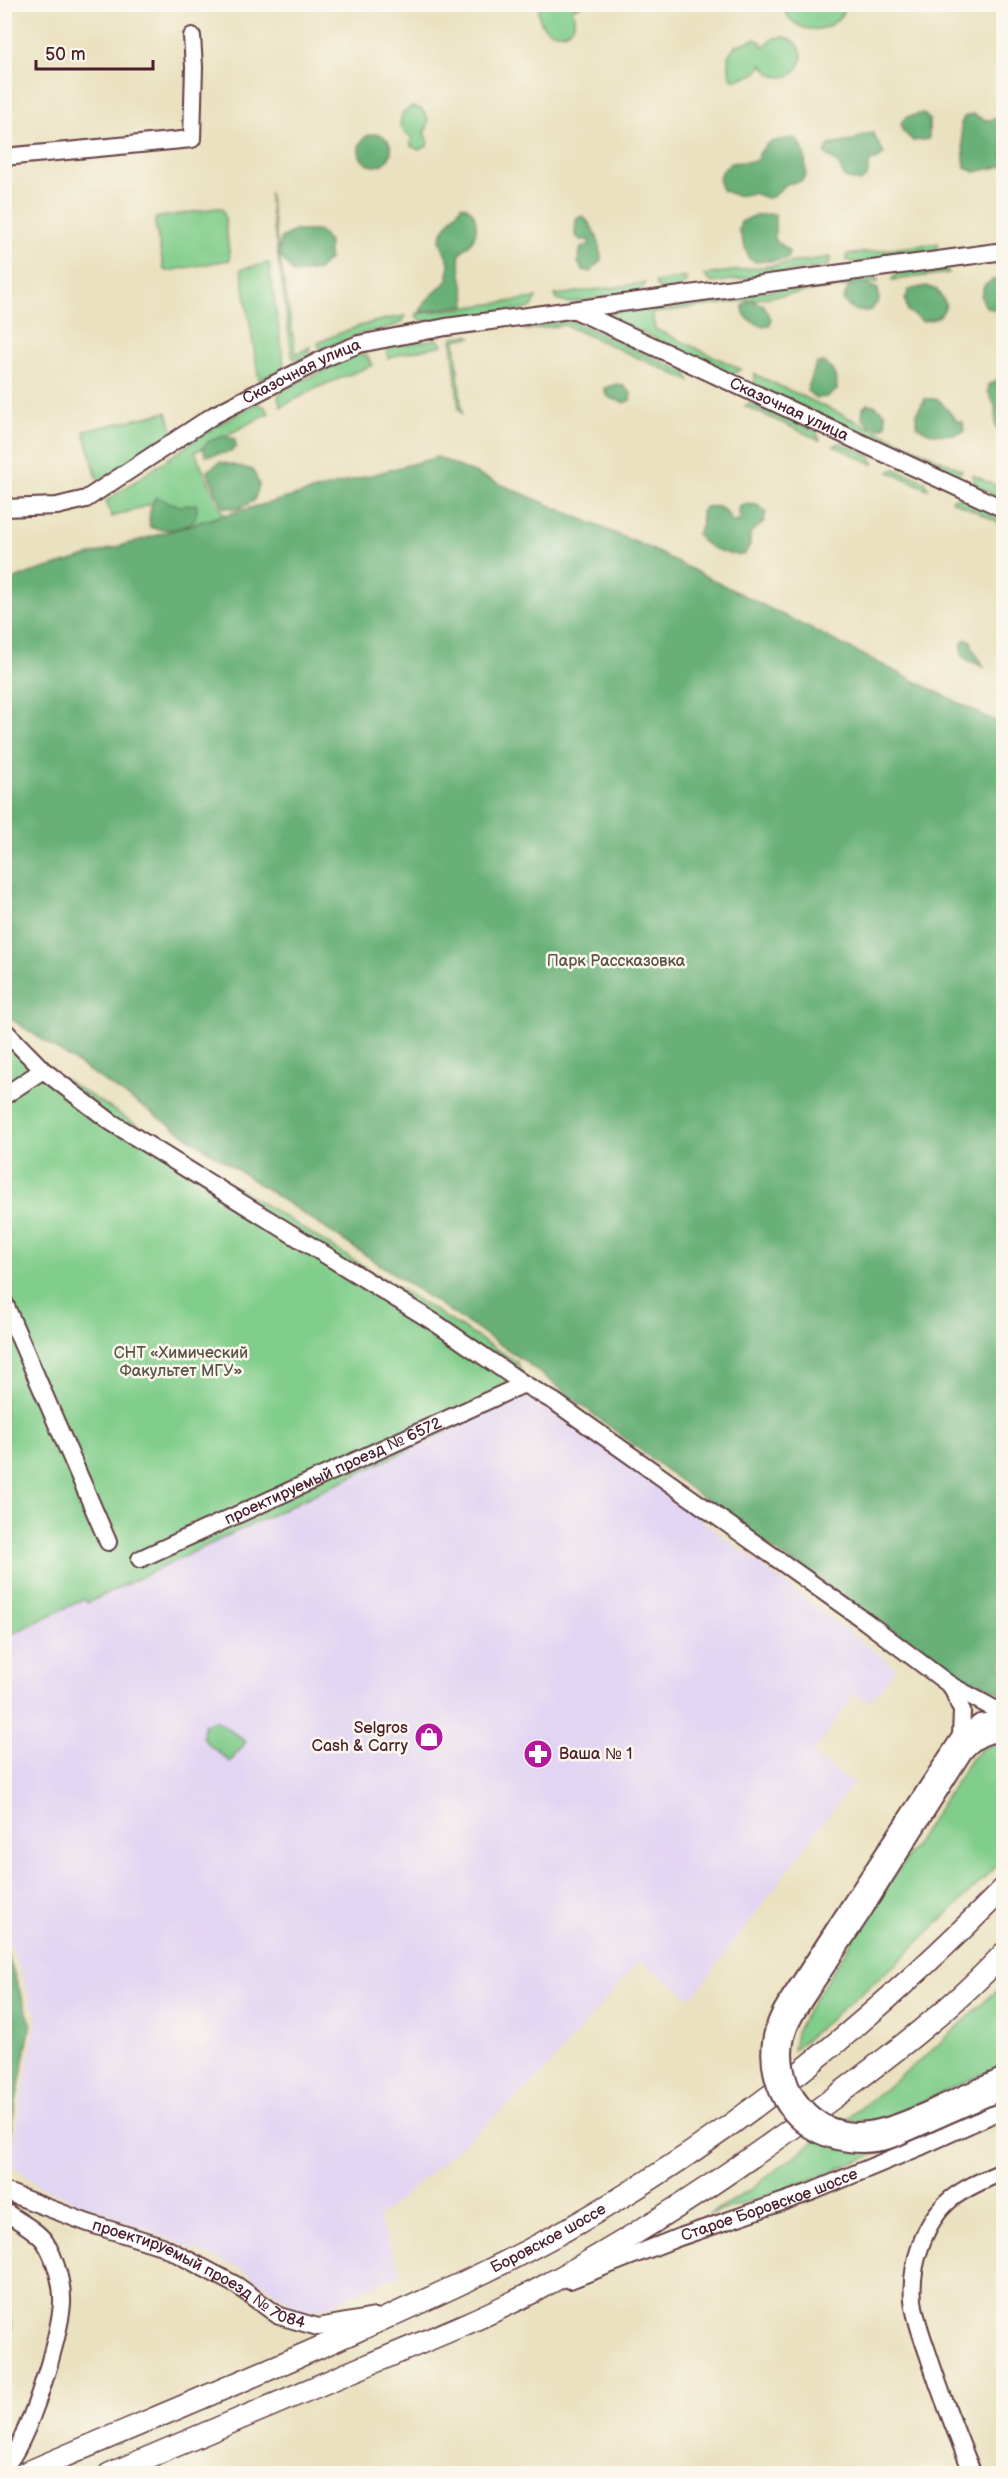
<svg xmlns="http://www.w3.org/2000/svg" width="1008" height="2478" font-family="'Balsamiq Sans',sans-serif">
<style>
.built{fill:#e2d4f3}
.green{fill:#81cd8b;stroke:#66765b;stroke-width:1.5}
.forest{fill:#68b077;stroke:#596851;stroke-width:1.5}
.lines{fill:none;stroke-linecap:round;stroke-linejoin:round}
.minor-casing{stroke:#623c41;stroke-width:20}
.major-casing{stroke:#623c41;stroke-width:24}
.minor{stroke:#fff;stroke-width:16}
.major{stroke:#fff;stroke-width:21}
.minor-bridge-casing{stroke:#623c41;stroke-width:20;stroke-linecap:butt}
.minor-bridge{stroke:#fff;stroke-width:16}
.labels{text-anchor:middle;dominant-baseline:central;stroke-width:5;stroke-linejoin:round;paint-order:stroke}
.street-label{font-size:16px;fill:#4a1f2b;stroke:#fbf7ec}
.park-label{font-size:16px;fill:#5a5348;stroke:#fbf7ec}
.poi-label{font-size:16px;fill:#4a1f2b;stroke:#fbf7ec;text-anchor:end}
</style>
<rect width="100%" height="100%" fill="#fbf7ec"/>
<filter id="ink" filterUnits="userSpaceOnUse"><feTurbulence type="fractalNoise" baseFrequency=".0167" numOctaves="2"/><feDisplacementMap in="SourceGraphic" scale="12" xChannelSelector="R" yChannelSelector="G"/><feConvolveMatrix kernelMatrix="1 2 1 2 8 2 1 2 1" color-interpolation-filters="sRGB"/></filter>
<filter id="wash" filterUnits="userSpaceOnUse"><feTurbulence type="fractalNoise" baseFrequency=".008" numOctaves="4" result="noise"/><feDisplacementMap in="SourceGraphic" scale="24" xChannelSelector="R" yChannelSelector="G"/><feGaussianBlur stdDeviation="1.35" result="paint"/><feColorMatrix in="noise" values="0 0 0 0 0 0 0 0 0 0 0 0 0 0 0 0 0 1.4 0 .05"/><feComposite in="paint" operator="in"/></filter>
<g filter="url(#wash)">
<rect width="100%" height="100%" fill="#e9e1bf"/>
<polygon class="built" points="531,1391 896,1668 870,1702 854,1694 812,1755 853,1783 692,1998 639,1961 538,2079 378,2218 402,2274 315,2311 302,2311 242,2269 39,2186 9,2163 37,2019 5,1930 5,1637 85,1598 87,1603"/>
<g class="green">
<path d="M540 5V4L583 5 573 8C573 12 575 18 574 23 568 43 531 32 540 5Z"/>
<path d="M782 5V4L846 5C835 38 793 37 782 5Z"/>
<path d="M785 37C824 49 786 101 762 64 757 78 747 75 736 80L730 77 728 56 735 46 755 39 761 42 763 47 774 38Z"/>
<polygon points="411,107 421,109 428,118 427,128 424,133 428,141 427,146 419,150 411,146 411,136 406,134 400,125 402,114"/>
<polygon points="269,193 296,354 310,347 308,355 302,360 294,359 292,356"/>
<polygon points="217,208 221,208 224,212 230,260 168,271 164,270 155,223 156,218"/>
<polygon points="938,243 938,247 932,253 856,263 847,260 846,255"/>
<polygon points="831,257 829,265 824,267 713,283 709,281 704,275"/>
<polygon points="269,263 284,365 279,371 259,380 241,269"/>
<polygon points="944,266 949,273 892,280 896,273"/>
<polygon points="875,276 879,282 652,313 655,329 741,369 733,374 606,316 607,313"/>
<path d="M686 277V282C681 289 668 291 659 289L655 282Z"/>
<polygon points="645,283 642,291 638,293 567,303 557,300 555,295"/>
<polygon points="536,298 532,307 527,309 425,322 417,318 416,314"/>
<path d="M405 316 404 320 395 326 360 334 323 349 319 347 318 343C346 329 374 320 405 316Z"/>
<polygon points="570,320 687,373 690,381 565,325 526,330 530,325"/>
<polygon points="468,335 471,337 455,340 462,414 459,410 452,342 453,337"/>
<polygon points="437,339 443,345 401,354 388,359 386,349 389,347"/>
<polygon points="358,354 366,355 373,365 319,387 281,407 278,397 282,390"/>
<polygon points="754,374 962,470 959,474 948,475 755,385"/>
<polygon points="257,403 265,407 269,413 195,452 224,515 173,530 160,501 112,517 106,501 221,423"/>
<polygon points="750,403 817,432 820,440 745,406"/>
<polygon points="167,412 173,433 101,481 97,478 84,431"/>
<polygon points="839,443 869,455 872,458 873,464 834,446"/>
<polygon points="895,469 925,481 928,489 889,472"/>
<polygon points="973,475 1003,489 1003,500 974,484"/>
<polygon points="953,498 961,498 1003,517 1003,524 951,500"/>
<polygon points="4,1036 9,1045 517,1362 531,1391 87,1603 84,1599 5,1637"/>
<polygon points="216,1720 246,1742 230,1762 207,1743 203,1737 204,1724"/>
<polygon points="1003,1741 1003,1860 897,1963 793,2050 796,2033 808,2009 971,1759 983,1748"/>
<polygon points="1003,1985 1003,2065 883,2119 869,2122 846,2120 928,2054"/>
<polygon points="815,2141 899,2145 787,2189 708,2215 748,2191"/>
</g>
<g class="forest">
<polygon points="923,113 929,119 929,139 913,141 902,130 901,123 906,117"/>
<path d="M972 114C985 121 991 123 1003 114V166L975 172 965 167 961 124 964 117Z"/>
<polygon points="873,133 884,154 878,159 870,161 867,177 860,182 845,178 838,164 825,153 829,145 852,141 865,134"/>
<circle cx="375" cy="150" r="16"/>
<path d="M794 138C807 147 805 161 806 175L801 181 786 184 774 196 767 198 753 193 737 196 722 190C716 178 720 171 731 163L756 161C766 138 771 142 794 138Z"/>
<path d="M462 205C478 209 480 231 470 244 467 247 462 250 460 254 459 257 459 260 460 263 460 278 466 291 466 305L420 312 424 303 448 280 449 262 440 241 443 230Z"/>
<polygon points="775,214 775,240 789,251 788,259 756,262 749,259 739,230 741,222 756,215"/>
<path d="M583 216C596 230 600 241 601 260L591 272 583 270 578 263 581 247 589 245V240H581L575 235 576 219Z"/>
<polygon points="294,231 319,231 329,242 329,259 318,270 293,273 279,254 281,238"/>
<polygon points="994,279 1003,280 1003,307 997,311 986,307 981,297 984,286"/>
<path d="M861 282 878 289 879 300 871 310C858 313 852 311 843 300L850 285Z"/>
<path d="M926 286 937 290 946 304C942 318 936 319 922 321L908 311 905 300 909 290Z"/>
<path d="M753 301 764 305 771 319 770 325 765 327C754 323 743 320 743 306L747 302Z"/>
<path d="M822 362C834 367 837 379 837 390L827 397 816 398 807 391 816 364Z"/>
<polygon points="999,379 1003,383 1003,430 996,428 995,406 988,391 989,385"/>
<polygon points="616,384 622,385 631,393 630,400 625,403 610,398 605,393 605,388"/>
<path d="M925 399H938L957 421 963 422 964 432C946 436 933 437 917 426L916 414Z"/>
<polygon points="867,404 874,405 885,413 886,425 881,428 871,426 862,419 863,408"/>
<polygon points="224,436 235,439 236,447 230,452 206,456 203,448 208,442"/>
<polygon points="437,457 647,547 1003,725 1003,1694 954,1672 740,1527 523,1360 8,1017 5,1011 5,583 30,573 224,515"/>
<polygon points="220,462 253,470 259,485 254,501 238,509 223,507 207,471"/>
<path d="M156 497 179 506 196 504C203 528 167 534 150 527 148 516 150 506 156 497Z"/>
<path d="M744 504 757 505 766 512 763 523 750 533V545L744 555C728 555 705 549 697 534L702 524 701 512 705 507C720 505 725 508 732 522H737L741 517 738 513 739 507Z"/>
<path d="M966 639 971 641C973 654 979 656 984 667L966 659 962 655V643Z"/>
<polygon points="5,1948 31,2024 5,2159 4,1948"/>
<polygon points="5,2271 12,2327 5,2350 4,2350"/>
</g>
</g>
<g filter="url(#ink)">
<g class="lines">
<g class="minor-casing">
<g id="minor">
<polyline points="4,157 192,139 194,67 192,36"/>
<path id="s1" d="M575 310 1004 509"/>
<path id="s2" d="M4 508 57 506 86 499 214 415 327 357 359 344 446 327 1004 251"/>
<polyline points="4,1030 43,1070 111,1122 437,1324 524,1384 555,1402 865,1621 950,1685 1004,1714"/>
<polyline points="4,1096 43,1070"/>
<polyline points="4,1302 108,1542"/>
<path id="s3" d="M140 1559 524 1384"/>
<polyline points="951,1685 962,1711 961,1736"/>
<polyline points="850,1905 961,1736 980,1723 1004,1719"/>
<path d="M862 1913 963 1753C974 1739 986 1734 1004 1732"/>
<path id="s4" d="M4 2191 88 2223 162 2246 236 2285 279 2316 318 2327 375 2317"/>
<path d="M4 2211C16 2220 37 2230 45 2242 55 2257 63 2285 62 2303 60 2338 28 2443 4 2467"/>
<path id="s5" d="M570 2280 677 2238 811 2192 922 2146 1004 2109"/>
<path d="M973 2474C957 2435 942 2397 929 2357 923 2339 915 2319 913 2300 910 2266 924 2221 951 2199 966 2187 986 2179 1004 2171"/>
</g>
</g>
<g class="major-casing">
<g id="major">
<path id="s6" d="M23 2474C135 2426 247 2380 359 2330 442 2293 524 2256 602 2209 751 2121 882 2012 1004 1888"/>
<path d="M109 2474C194 2438 280 2402 365 2366 421 2343 479 2320 533 2292 637 2237 737 2170 832 2099 891 2055 953 2008 1004 1953"/>
</g>
</g>
<use href="#minor" class="minor"/>
<use href="#major" class="major"/>
<g class="minor-bridge-casing">
<g id="minor-bridge">
<path d="M850 1905C834 1930 818 1954 802 1979 795 1990 786 2002 780 2014 760 2053 772 2104 809 2129 833 2145 866 2148 893 2139L1004 2090"/>
<path d="M862 1913C846 1937 830 1961 814 1985 804 2001 790 2019 786 2037 781 2057 786 2082 797 2098 834 2151 886 2129 933 2108 956 2097 980 2087 1004 2076"/>
</g>
</g>
<use href="#minor-bridge" class="minor-bridge"/>
</g>
</g>
<defs>
<g id="shop-disc" transform="scale(1.5)"><circle r="9.5" fill="#b5179e" stroke="#fbf7ec"/><path d="M-5-2.5h2.3a2.7 3.5 0 0 1 5.4 0H5L5.5 6h-11ZM-1.5-2.5h3a1.5 2.3 0 0 0-3 0Z" fill="#fff"/></g>
<g id="pharmacy-disc" transform="scale(1.5)"><circle r="9.5" fill="#b5179e" stroke="#fbf7ec"/><path d="M-2-6h4v4h4v4h-4v4h-4v-4h-4v-4h4Z" fill="#fff"/></g>
</defs>
<g fill-rule="evenodd">
<use href="#shop-disc" x="429" y="1737"/>
<use href="#pharmacy-disc" x="538" y="1754"/>
</g>
<g class="labels">
<g class="street-label">
<text stroke="none"><textPath href="#s2" startOffset="334">Сказочная улица</textPath></text>
<text stroke="none"><textPath href="#s1" startOffset="236">Сказочная улица</textPath></text>
<text stroke="none"><textPath href="#s3" startOffset="212">проектируемый проезд № 6572</textPath></text>
<text stroke="none"><textPath href="#s5" startOffset="213">Старое Боровское шоссе</textPath></text>
<text stroke="none"><textPath href="#s6" startOffset="576">Боровское шоссе</textPath></text>
<text stroke="none"><textPath href="#s4" startOffset="213">проектируемый проезд № 7084</textPath></text>
</g>
<g class="park-label">
<text x="616" y="961">Парк Рассказовка</text>
<text x="181" y="1353">СНТ «Химический<tspan x="181" dy="18">Факультет МГУ»</tspan></text>
</g>
<g class="poi-label">
<text x="408" y="1728">Selgros<tspan x="408" dy="18">Cash &amp; Carry</tspan></text>
<text x="559" y="1754" text-anchor="start">Ваша № 1</text>
</g>
</g>
<rect width="1008" height="2478" fill="none" stroke="#fbf7ec" stroke-width="24"/>
<path d="M36 60v9h117v-9" fill="none" stroke="#4a1f2b" stroke-width="3"/>
<text x="45" y="60" font-size="18" fill="#4a1f2b" stroke="#fbf7ec" stroke-width="4.5" paint-order="stroke">50 m</text>
</svg>
